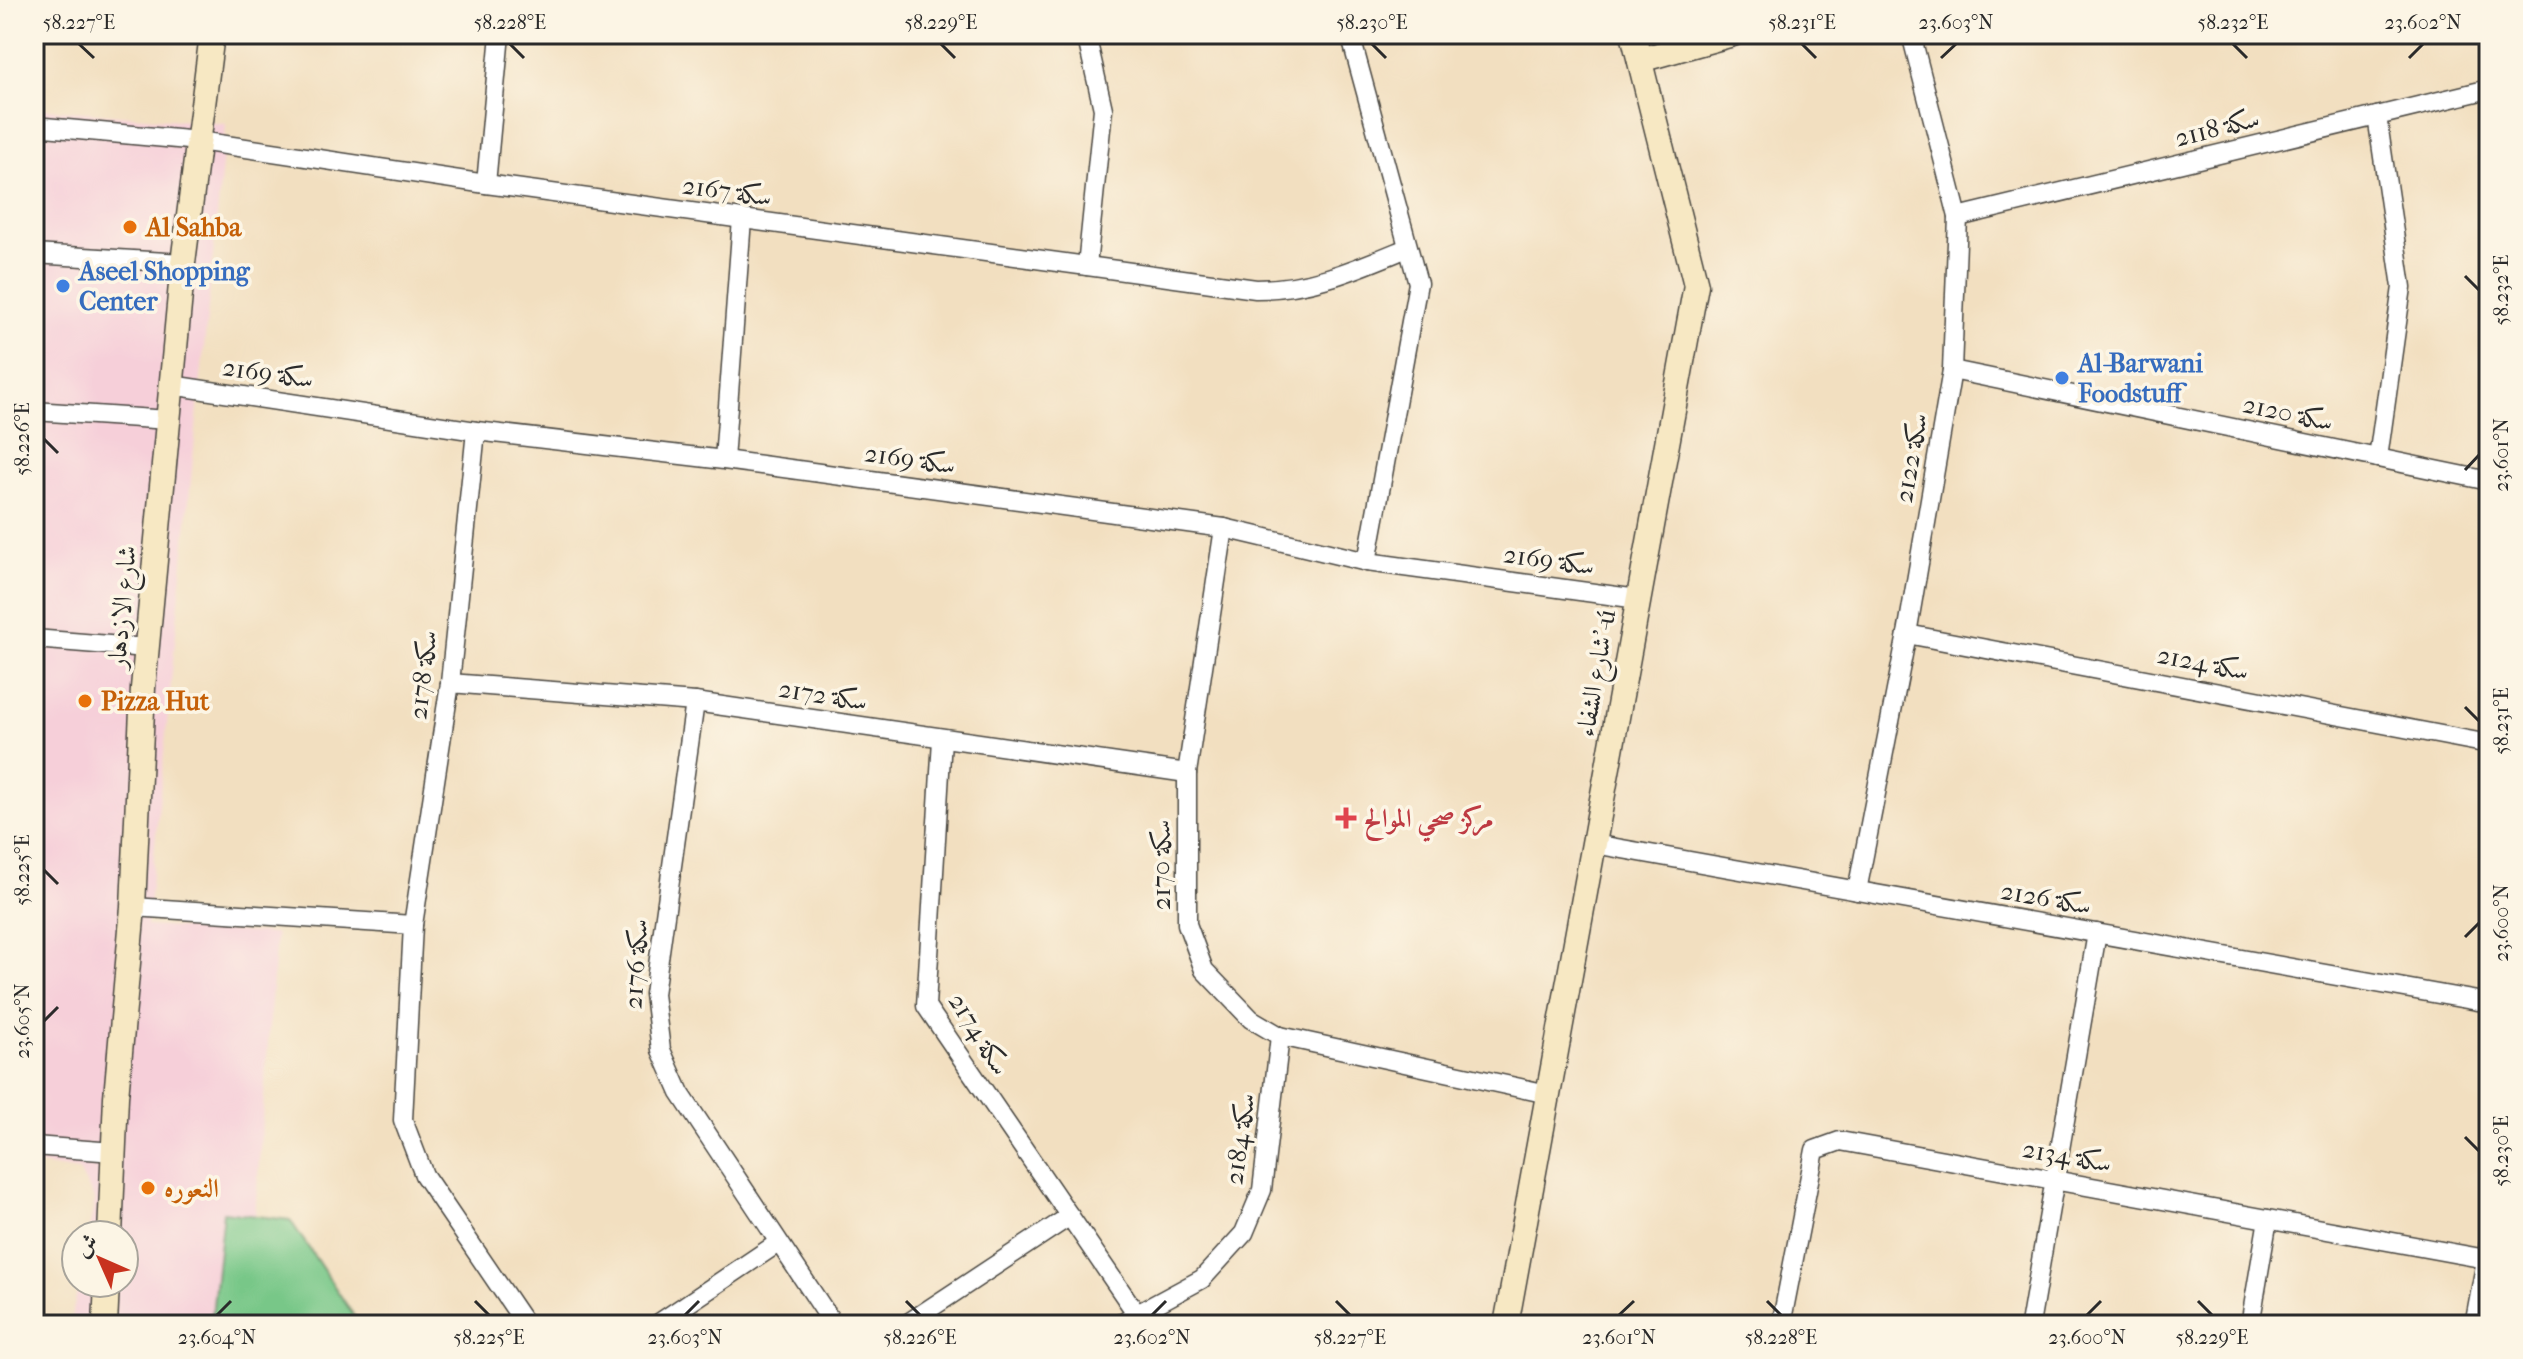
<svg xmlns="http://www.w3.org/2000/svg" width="2523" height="1359" font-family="'IM FELL French Canon',Amiri,serif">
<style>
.built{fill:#f6cfd9}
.green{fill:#78c788;stroke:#52795a;stroke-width:2}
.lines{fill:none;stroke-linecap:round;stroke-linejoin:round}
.street-casing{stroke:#494641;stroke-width:21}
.secondary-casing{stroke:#494641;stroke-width:27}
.street{stroke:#fff;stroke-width:18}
.secondary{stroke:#f7e8c3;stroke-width:24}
.ticks{fill:none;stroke:#2b2b2b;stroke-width:3}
.food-dot{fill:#e8710a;stroke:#fcf5e5;stroke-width:3}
.shop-dot{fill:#3f7fe0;stroke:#fcf5e5;stroke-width:3}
.health-dot{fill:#e0444e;stroke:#fcf5e5;stroke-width:3}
.labels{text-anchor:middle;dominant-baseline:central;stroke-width:7;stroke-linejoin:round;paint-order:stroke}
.street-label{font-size:26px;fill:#2b2b2b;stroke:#fcf5e5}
.food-label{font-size:26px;font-weight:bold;fill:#c56008;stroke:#fcf5e5;text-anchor:start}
.shop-label{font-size:26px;font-weight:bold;fill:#366cbe;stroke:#fcf5e5;text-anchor:start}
.health-label{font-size:26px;font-weight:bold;fill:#be3a42;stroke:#fcf5e5;text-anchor:start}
.neatline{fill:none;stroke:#2b2b2b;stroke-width:3}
.ticks-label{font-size:20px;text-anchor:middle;fill:#2b2b2b}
</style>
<rect width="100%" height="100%" fill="#fcf5e5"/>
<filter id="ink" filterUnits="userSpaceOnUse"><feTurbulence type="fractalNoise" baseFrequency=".0125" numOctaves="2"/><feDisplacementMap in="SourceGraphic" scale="16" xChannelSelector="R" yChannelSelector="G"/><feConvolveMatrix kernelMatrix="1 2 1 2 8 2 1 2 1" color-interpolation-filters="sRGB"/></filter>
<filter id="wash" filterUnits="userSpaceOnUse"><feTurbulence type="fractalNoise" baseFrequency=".006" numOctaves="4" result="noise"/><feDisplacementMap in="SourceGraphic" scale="32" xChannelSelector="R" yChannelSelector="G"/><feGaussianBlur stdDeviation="1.8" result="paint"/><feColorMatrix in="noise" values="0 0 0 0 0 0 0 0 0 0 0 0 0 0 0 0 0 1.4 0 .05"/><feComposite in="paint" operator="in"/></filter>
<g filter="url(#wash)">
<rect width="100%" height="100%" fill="#f2dfc0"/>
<polygon class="built" points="34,108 226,124 147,926 276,934 255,1215 223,1213 211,1325 70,1325 79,1283 124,1283 124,1235 88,1235 95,1200 79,1171 34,1164"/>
<polygon class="green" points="223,1212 290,1220 360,1325 211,1325"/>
</g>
<g filter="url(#ink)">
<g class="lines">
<g class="street-casing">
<g id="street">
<polyline points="1086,34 1103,109 1087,266"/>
<polyline points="1350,34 1418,283 1367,562"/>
<polyline points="2377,116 2402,287 2378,458"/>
<path d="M34 126 199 141 486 184 1256 289C1312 289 1356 269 1407 248"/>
<polyline points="486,184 500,34"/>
<polyline points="1958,217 2489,89"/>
<polyline points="34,254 183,263"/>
<polyline points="1952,370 2489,481"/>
<polyline points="171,385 476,431 724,460 1224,528 1367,562 1638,599"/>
<polyline points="34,411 169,420"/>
<polyline points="476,431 450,683 413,925 403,1120 424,1175 526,1325"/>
<polyline points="724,460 742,219"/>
<polyline points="1224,528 1187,773 1187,924 1204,970 1251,1019 1280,1036 1548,1094"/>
<polyline points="1907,634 2489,744"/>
<polyline points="34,639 147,648"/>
<polyline points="450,683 695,702 1187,773"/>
<polyline points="695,702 654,994 661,1050 680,1093 834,1325"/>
<polyline points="942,739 926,1006 1136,1313"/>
<polyline points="1594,844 2489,1003"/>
<polyline points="1857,891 1907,634 1952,370 1958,217 1911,34"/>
<polyline points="133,907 413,925"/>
<polyline points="34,1146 114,1152"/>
<polyline points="656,1325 778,1243"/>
<polyline points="905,1325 1070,1216"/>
<polyline points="1117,1325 1202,1279 1244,1233 1262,1190 1280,1036"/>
<polyline points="1781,1325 1815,1150 1840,1141 2486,1259"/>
<polyline points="2030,1325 2097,933"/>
<polyline points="2250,1325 2268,1219"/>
<polyline points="2474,1325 2489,1244"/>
</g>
</g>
<g class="secondary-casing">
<g id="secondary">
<polyline points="1640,60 1733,34"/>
<polyline points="110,1235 116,1097 133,907 143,688 183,263 212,34"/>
<polyline points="105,1325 107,1283"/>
<polyline points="1506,1325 1696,285 1633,34"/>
</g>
</g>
<use href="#street" class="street"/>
<use href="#secondary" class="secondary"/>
</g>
</g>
<path class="ticks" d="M79 44 94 58M510 44 524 58M941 44 955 58M1372 44 1386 58M1802 44 1816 58M2233 44 2247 58M1941 58 1956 44M2409 58 2423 44M2465 276 2479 290M44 439 58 453M2465 470 2479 455M2465 707 2479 721M44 870 58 884M2465 937 2479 923M44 1021 58 1007M2465 1137 2479 1151M475 1301 489 1315M906 1301 920 1315M1336 1301 1350 1315M1767 1301 1781 1315M2198 1301 2212 1315M217 1315 231 1301M685 1315 699 1301M1152 1315 1166 1301M1619 1315 1634 1301M2087 1315 2101 1301"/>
<g class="food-dot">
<circle cx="130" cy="227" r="8"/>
<circle cx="85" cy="701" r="8"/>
<circle cx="148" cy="1188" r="8"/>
</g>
<g class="shop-dot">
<circle cx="63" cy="286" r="8"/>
<circle cx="2062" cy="378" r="8"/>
</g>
<path class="health-dot" d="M1342 806h8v8h8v8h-8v8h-8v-8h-8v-8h8z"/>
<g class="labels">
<g class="street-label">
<text transform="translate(2217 128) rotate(-14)">سكة 2118</text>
<text transform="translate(727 191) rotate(8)">سكة 2167</text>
<text transform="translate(268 373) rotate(8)">سكة 2169</text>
<text transform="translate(2288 413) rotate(12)">سكة 2120</text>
<text transform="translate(1911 458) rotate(-80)">سكة 2122</text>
<text transform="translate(910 459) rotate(8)">سكة 2169</text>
<text transform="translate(1549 560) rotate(8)">سكة 2169</text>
<text transform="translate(122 607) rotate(-85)">شارع الازدهار</text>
<text transform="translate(2203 663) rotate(11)">سكة 2124</text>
<text transform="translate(1596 673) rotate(-80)">شارع الشفاء'-ú</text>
<text transform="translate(423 675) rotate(-83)">سكة 2178</text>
<text transform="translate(823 695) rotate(9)">سكة 2172</text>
<text transform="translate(1161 865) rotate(-90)">سكة 2170</text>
<text transform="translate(2046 898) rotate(10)">سكة 2126</text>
<text transform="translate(636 964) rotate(-86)">سكة 2176</text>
<text transform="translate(979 1034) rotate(58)">سكة 2174</text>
<text transform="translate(1240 1139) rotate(-82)">سكة 2184</text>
<text transform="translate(2067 1156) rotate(10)">سكة 2134</text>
</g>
<g class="food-label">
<text x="146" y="227">Al Sahba</text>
<text x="101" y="701">Pizza Hut</text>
<text x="164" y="1188">النعوره</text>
</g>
<g class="shop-label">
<text x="79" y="271">Aseel Shopping<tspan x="79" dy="30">Center</tspan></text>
<text x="2078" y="363">Al-Barwani<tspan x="2078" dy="30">Foodstuff</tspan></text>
</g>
<g class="health-label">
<text x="1364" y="818">مركز صحي الموالح</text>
</g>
</g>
<rect width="2523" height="1359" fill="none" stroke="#fcf5e5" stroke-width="88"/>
<g transform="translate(100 1259) rotate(315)"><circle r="38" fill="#fcf5e5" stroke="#a8a49b" stroke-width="2"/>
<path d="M0-6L14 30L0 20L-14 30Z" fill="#c8321e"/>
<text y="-12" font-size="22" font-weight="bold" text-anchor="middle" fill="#2b2b2b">ش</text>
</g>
<rect x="44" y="44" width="2435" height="1271" class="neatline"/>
<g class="ticks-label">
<text x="79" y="29">58.227°E</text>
<text x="510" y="29">58.228°E</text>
<text x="941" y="29">58.229°E</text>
<text x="1372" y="29">58.230°E</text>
<text x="1802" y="29">58.231°E</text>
<text x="1956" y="29">23.603°N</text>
<text x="2233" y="29">58.232°E</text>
<text x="2423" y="29">23.602°N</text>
<text transform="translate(2501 290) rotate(-90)" y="7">58.232°E</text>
<text transform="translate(22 439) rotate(-90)" y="7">58.226°E</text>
<text transform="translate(2501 455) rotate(-90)" y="7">23.601°N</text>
<text transform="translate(2501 721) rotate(-90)" y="7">58.231°E</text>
<text transform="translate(22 870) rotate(-90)" y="7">58.225°E</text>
<text transform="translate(2501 923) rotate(-90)" y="7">23.600°N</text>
<text transform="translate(22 1021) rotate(-90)" y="7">23.605°N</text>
<text transform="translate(2501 1151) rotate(-90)" y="7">58.230°E</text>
<text x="217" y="1344">23.604°N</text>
<text x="489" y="1344">58.225°E</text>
<text x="685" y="1344">23.603°N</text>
<text x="920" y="1344">58.226°E</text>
<text x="1152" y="1344">23.602°N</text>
<text x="1350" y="1344">58.227°E</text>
<text x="1619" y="1344">23.601°N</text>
<text x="1781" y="1344">58.228°E</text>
<text x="2087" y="1344">23.600°N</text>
<text x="2212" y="1344">58.229°E</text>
</g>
</svg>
